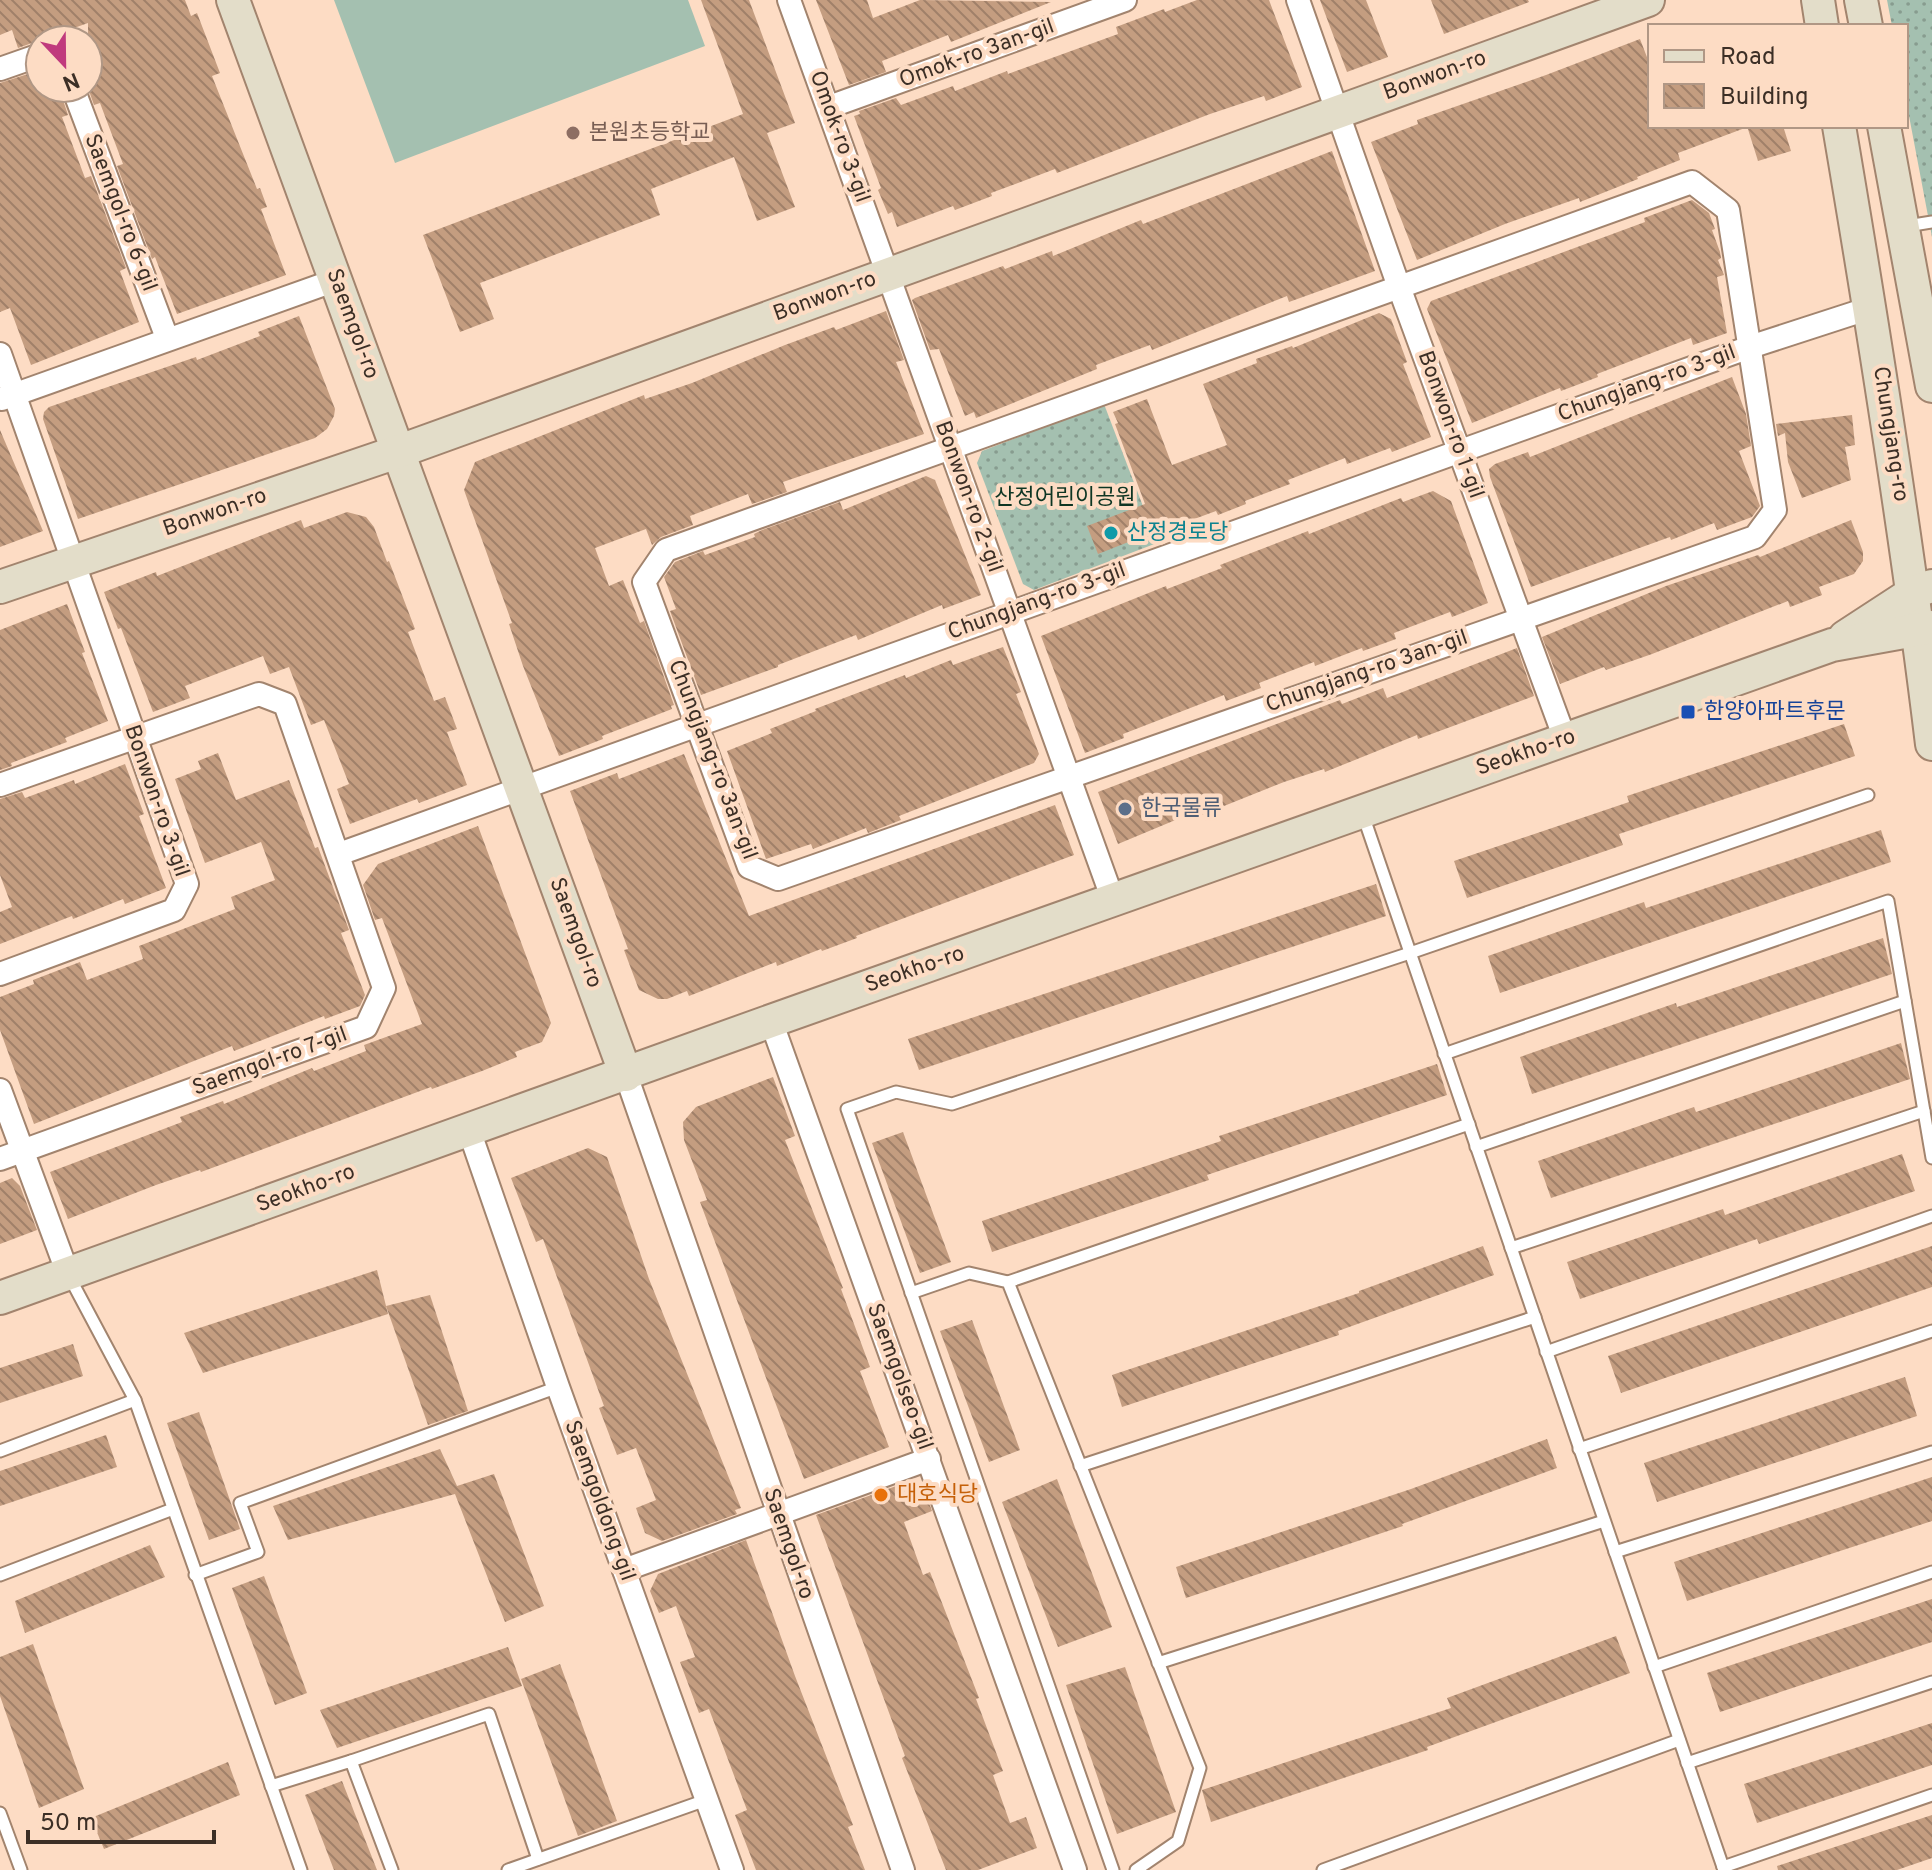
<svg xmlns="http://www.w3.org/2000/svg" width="1932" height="1870" font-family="Overpass,'Noto Sans KR',sans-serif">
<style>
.grass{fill:url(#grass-dots)}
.pitch{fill:#a4c0b0}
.building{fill:url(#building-back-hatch)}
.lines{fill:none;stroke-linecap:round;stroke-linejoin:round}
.lane-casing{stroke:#a2846e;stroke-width:15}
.street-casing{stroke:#a2846e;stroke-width:26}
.secondary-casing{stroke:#a2846e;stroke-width:36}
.lane{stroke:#fff;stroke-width:11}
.street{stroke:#fff;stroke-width:22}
.secondary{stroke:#e3ddc9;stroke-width:32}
.education-dot{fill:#8d6e63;stroke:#fddcc4;stroke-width:3}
.culture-dot{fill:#0f9aa8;stroke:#fddcc4;stroke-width:3}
.transit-dot{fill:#1a4fb4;stroke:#fddcc4;stroke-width:3}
.service-dot{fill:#5c6f8a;stroke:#fddcc4;stroke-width:3}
.food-dot{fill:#e8710a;stroke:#fddcc4;stroke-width:3}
.labels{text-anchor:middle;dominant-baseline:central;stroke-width:8;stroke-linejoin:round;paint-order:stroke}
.street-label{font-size:22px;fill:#3c2f26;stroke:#fddcc4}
.education-label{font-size:22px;fill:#785e54;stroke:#fddcc4;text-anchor:start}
.park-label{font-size:22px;fill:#0e3523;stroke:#fddcc4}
.culture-label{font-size:22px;fill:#0d838f;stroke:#fddcc4;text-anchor:start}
.transit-label{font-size:22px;fill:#164399;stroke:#fddcc4;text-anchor:start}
.service-label{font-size:22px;fill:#4e5e75;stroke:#fddcc4;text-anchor:start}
.food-label{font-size:22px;fill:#c56008;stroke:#fddcc4;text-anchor:start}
</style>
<defs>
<pattern id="grass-dots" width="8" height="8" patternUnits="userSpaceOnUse" patternTransform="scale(2)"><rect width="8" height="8" fill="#a4c0b0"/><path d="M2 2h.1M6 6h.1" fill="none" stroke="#879c8f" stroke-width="1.8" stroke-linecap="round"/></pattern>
<pattern id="building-back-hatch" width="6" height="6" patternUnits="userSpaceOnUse" patternTransform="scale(2)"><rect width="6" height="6" fill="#c49d80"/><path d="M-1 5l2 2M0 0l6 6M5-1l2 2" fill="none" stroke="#a08069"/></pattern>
</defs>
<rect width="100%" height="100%" fill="#fddcc4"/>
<g class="grass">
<polygon points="1887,0 1932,0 1932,237 1906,100 1906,26 1892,26"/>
<polygon points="1104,404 1157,543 1034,590 1023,584 977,463 982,451"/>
</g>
<polygon class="pitch" points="334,0 688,0 705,46 395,163"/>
<g class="building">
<polygon points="0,0 185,0 191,16 197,13 220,73 212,76 257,189 260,188 267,207 261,209 286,275 177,314 155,257 152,259 117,166 123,164 100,103 94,105 88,88 88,23 18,48 12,30 0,35"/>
<polygon points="701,0 749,0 795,123 767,133 795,207 757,221 734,157 651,189 660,215 480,283 494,319 460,332 423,235 743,114"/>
<polygon points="816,0 867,0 873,18 920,0 1051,2 951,42 948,35 882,61 886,72 849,85"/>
<polygon points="1197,0 1269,0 1302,87 1266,101 1264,96 1210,114 1057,173 1055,169 991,193 992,196 955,210 953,206 897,227 892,212 888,214 878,190 881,188 854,116 860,114 859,111 896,98 901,105 953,86 955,91 1007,71 1008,74 1118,34 1116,27 1164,9 1165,12"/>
<polygon points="1320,0 1366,0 1388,57 1347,72"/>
<polygon points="1431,0 1528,0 1529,2 1444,34"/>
<polygon points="1640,39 1650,65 1650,126 1745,128 1678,153 1680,160 1637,177 1638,179 1580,202 1579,198 1505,224 1417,260 1371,142 1418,124 1417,120 1546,75"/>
<polygon points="31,73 35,84 40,82 40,88 59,88 68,115 62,117 85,178 91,176 126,268 120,271 139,322 31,365 10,308 0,312 0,83"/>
<polygon points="1747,126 1783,126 1791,151 1758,161"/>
<polygon points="1332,151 1375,271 1289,302 1287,296 1152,350 1150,345 1096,365 1097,369 976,418 974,412 965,416 939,349 930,350 912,300 915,298 1003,266 1005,269 1052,251 1053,256 1141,220 1143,224"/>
<polygon points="1692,200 1709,213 1715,229 1712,230 1720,252 1721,258 1718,260 1724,275 1717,277 1727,333 1693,345 1691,338 1597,374 1598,377 1561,391 1560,388 1472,423 1427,309 1431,301 1645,222 1644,218"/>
<polygon points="886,311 904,360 896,362 924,434 783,482 787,492 752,504 748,494 690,516 693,525 661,537 652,545 646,529 595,548 609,586 623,580 640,623 644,621 674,705 671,706 672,709 602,736 603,739 559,756 523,666 509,624 512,623 464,490 475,462 644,395 645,399 692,383 785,345 834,327 836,330"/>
<polygon points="1379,313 1391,319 1407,362 1403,364 1431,437 1392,452 1390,448 1347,464 1345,458 1288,480 1290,484 1245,501 1246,504 1218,515 1216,511 1159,532 1159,530 1098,554 1087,526 1145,504 1115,424 1118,423 1113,412 1147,399 1172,465 1227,445 1203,384 1257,363 1256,359 1292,346 1293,348"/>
<polygon points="299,316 335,409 334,416 327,429 315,438 78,519 43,419 44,412 49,407 196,357 197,360 260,336 258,332"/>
<polygon points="1732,377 1746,414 1751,446 1739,451 1760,506 1752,517 1717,530 1714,523 1671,540 1670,537 1531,587 1490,477 1489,469 1495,464 1528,452 1530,457"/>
<polygon points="1852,415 1855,445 1845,447 1851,480 1802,498 1788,462 1785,433 1778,436 1776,424"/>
<polygon points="0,430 43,531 0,547"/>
<polygon points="926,476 935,480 981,595 943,609 942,605 858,640 856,635 778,665 778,667 701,695 670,611 676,609 664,577 675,562 703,551 705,555 755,537 754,534 762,530 840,502 843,510"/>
<polygon points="1433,491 1451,501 1488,603 1452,617 1450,612 1394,633 1396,639 1363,651 1362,648 1315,666 1314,662 1259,683 1261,688 1226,701 1224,695 1123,734 1124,738 1085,753 1041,636 1166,586 1167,589 1222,568 1220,565 1308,531 1309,534 1401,498 1403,502"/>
<polygon points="347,512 366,517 374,527 387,562 389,561 415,629 408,632 434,701 445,697 457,729 447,732 467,785 419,803 417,799 350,824 337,789 349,784 324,720 311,725 289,667 270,674 263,656 185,686 190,698 153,712 121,628 118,629 104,592 156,572 157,576 301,520 304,528"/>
<polygon points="1851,520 1863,552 1863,561 1854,574 1819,587 1822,595 1790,607 1788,601 1652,654 1606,670 1604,667 1560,684 1542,637 1666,586 1758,555 1760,557"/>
<polygon points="67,604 85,652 82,653 108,721 65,738 67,742 11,763 12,766 0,770 0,630"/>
<polygon points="1003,647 1021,692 1016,694 1039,754 1034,763 899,816 901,820 868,833 866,828 813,849 811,844 766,859 727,751 772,733 770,729 816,711 815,709 905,675 906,678 951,660 953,665"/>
<polygon points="1517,648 1534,696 1418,739 1417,735 1325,772 1324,769 1284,782 1199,816 1197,811 1118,844 1098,792 1340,700 1342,704 1383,688 1387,698"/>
<polygon points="1844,724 1855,756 1619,834 1623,845 1467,898 1454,861 1629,802 1627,796"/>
<polygon points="218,753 236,800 289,780 315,848 318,847 349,930 341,933 365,995 360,1006 325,1019 324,1016 234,1051 232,1046 34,1124 0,1030 0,997 34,984 33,980 80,962 87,980 143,959 139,946 235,909 231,897 275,880 261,842 205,863 175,779 201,769 198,761"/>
<polygon points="684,754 749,916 1055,805 1074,855 856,936 857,938 822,951 821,949 777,966 776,962 689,996 687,991 667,999 658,999 639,990 624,950 628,949 570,791 617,773 619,779"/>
<polygon points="125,764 144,814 139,816 166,888 125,904 123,899 73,919 72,916 0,944 0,912 12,907 0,875 0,799 22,792 25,798 74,780 75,784"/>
<polygon points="478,826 551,1023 542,1042 515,1052 517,1057 482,1071 432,1089 431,1087 201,1172 200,1170 156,1185 68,1219 50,1172 182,1122 180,1117 223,1101 224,1104 312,1068 314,1071 366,1051 364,1045 422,1024 382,918 375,920 363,885 378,864"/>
<polygon points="1881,830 1891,862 1500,993 1488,956 1644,902 1646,908"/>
<polygon points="1376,884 1386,916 919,1070 908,1039"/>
<polygon points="1883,938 1892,974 1532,1094 1520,1057 1676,1003 1677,1007"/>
<polygon points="1901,1043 1910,1079 1551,1198 1538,1161 1694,1107 1696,1112"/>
<polygon points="1437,1064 1447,1095 1207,1175 1209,1180 992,1252 982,1221 1221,1141 1219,1136"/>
<polygon points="773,1077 795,1136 785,1140 843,1288 841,1289 870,1367 860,1371 889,1447 804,1479 700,1202 707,1200 684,1140 683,1122 696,1107"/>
<polygon points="903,1132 951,1262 920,1273 872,1143"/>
<polygon points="588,1148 607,1157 649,1279 741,1508 735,1510 737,1514 662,1541 645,1533 636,1508 656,1500 636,1448 617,1455 599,1408 604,1406 543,1239 536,1242 511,1178"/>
<polygon points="1902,1154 1915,1191 1759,1244 1757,1239 1580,1299 1567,1262 1723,1209 1725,1215"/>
<polygon points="12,1178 20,1186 37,1230 0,1244 0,1183"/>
<polygon points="1483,1246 1494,1275 1338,1331 1339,1335 1122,1407 1112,1375 1359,1293 1359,1291"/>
<polygon points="1932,1246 1932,1287 1621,1393 1608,1356"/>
<polygon points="377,1270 388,1314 203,1373 184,1333"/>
<polygon points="430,1295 468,1411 428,1425 386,1306"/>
<polygon points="972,1320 1020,1450 989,1462 940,1331"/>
<polygon points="73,1344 83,1376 0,1403 0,1368"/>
<polygon points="1905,1377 1917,1416 1657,1502 1644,1463"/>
<polygon points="199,1412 240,1529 209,1540 167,1423"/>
<polygon points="106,1435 117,1467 0,1506 0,1471"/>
<polygon points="1547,1439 1557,1468 1402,1524 1403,1526 1186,1598 1176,1567 1411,1489"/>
<polygon points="440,1449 457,1486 494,1474 544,1606 505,1622 455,1494 288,1540 273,1506"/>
<polygon points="1932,1477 1932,1521 1687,1601 1674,1562"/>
<polygon points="1057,1479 1112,1627 1058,1647 1002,1502"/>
<polygon points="910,1481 923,1487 932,1511 904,1522 923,1575 930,1572 979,1698 976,1699 1003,1771 993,1775 1010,1823 1026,1817 1037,1848 978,1870 946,1870 902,1758 905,1756 816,1515"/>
<polygon points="746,1540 795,1676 853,1825 848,1827 865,1870 756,1870 735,1815 747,1810 709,1709 699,1713 680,1662 695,1657 676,1606 659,1613 650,1591 658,1574"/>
<polygon points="150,1545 165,1577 25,1633 15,1601"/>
<polygon points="264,1576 307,1693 275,1705 232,1588"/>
<polygon points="1932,1599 1932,1642 1720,1712 1707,1673"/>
<polygon points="1616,1636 1630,1673 1427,1747 1428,1750 1211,1822 1202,1790 1451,1708 1447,1698"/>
<polygon points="33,1644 84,1789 39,1808 0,1696 0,1657"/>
<polygon points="508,1647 522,1686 337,1748 320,1710"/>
<polygon points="560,1664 617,1821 578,1836 521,1679"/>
<polygon points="1125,1667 1176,1812 1117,1834 1066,1685"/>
<polygon points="1932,1723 1932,1765 1757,1823 1744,1784"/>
<polygon points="228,1762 240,1795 104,1849 91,1818"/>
<polygon points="342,1781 377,1870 334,1870 305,1795"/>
<polygon points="1932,1815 1932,1858 1897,1870 1778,1870 1777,1866"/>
</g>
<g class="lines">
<g class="lane-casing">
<g id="lane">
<polyline points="1907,226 1932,222"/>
<polyline points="1363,815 1724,1870"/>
<polyline points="1444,1054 1888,901 1932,1158"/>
<polyline points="1476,1147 1905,1001"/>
<polyline points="1511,1248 1924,1111"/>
<polyline points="70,1278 135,1400 301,1870"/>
<polyline points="1008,1282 1469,1124"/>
<polyline points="911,1293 969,1273 1008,1282 1200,1768 1178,1841 1136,1870"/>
<polyline points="1546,1352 1932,1216"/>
<polyline points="1579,1449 1932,1331"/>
<polyline points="0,1451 135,1400"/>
<polyline points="1080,1466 1535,1317"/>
<polyline points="1615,1552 1932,1452"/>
<polyline points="0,1575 173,1509"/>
<polyline points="195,1575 258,1552 240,1503 558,1387"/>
<polyline points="1158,1663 1604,1521"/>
<polyline points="1654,1667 1932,1572"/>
<polyline points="351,1761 489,1714 538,1859"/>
<polyline points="1687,1763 1932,1682"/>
<polyline points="271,1786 351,1761 392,1870"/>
<polyline points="0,1813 21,1870"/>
<polyline points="1723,1867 1932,1795"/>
<polyline points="508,1870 706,1800"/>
<polyline points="1113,1870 847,1109 896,1092 952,1104 1410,953 1868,795"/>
<polyline points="1323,1870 1679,1740"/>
</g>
</g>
<g class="street-casing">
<g id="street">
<polyline points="789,0 1113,900"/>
<polyline points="1298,0 1399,287 1565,739"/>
<polyline points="0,69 40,55"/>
<polyline points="73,88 167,338"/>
<polyline points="829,107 1125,0"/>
<polygon points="1692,182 1728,210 1775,510 1755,537 778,879 749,867 644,582 666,550"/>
<polyline points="0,354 187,884 174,910 0,974"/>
<polyline points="2,399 336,280"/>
<polyline points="0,785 259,694 285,704 384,988 366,1027 0,1159"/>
<polyline points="339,854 1750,347 1870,308"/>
<polyline points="771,1021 1075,1870"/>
<polyline points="626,1075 903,1870"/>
<polyline points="0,1090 68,1274"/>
<polyline points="469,1130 558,1387 732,1870"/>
<polyline points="624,1570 929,1459"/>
</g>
</g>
<g class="secondary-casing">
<g id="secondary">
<polyline points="233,0 626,1075"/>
<polyline points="1818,0 1822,26"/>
<polyline points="1861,0 1866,26"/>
<path d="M1839 126C1874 332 1907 537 1932 744"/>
<polyline points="1884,126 1932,386"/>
<polyline points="0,587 397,452 1648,0"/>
<polyline points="1845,637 1914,592 1932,586"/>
<polyline points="0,1298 771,1021 1832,645 1932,627"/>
</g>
</g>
<use href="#lane" class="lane"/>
<use href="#street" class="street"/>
<use href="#secondary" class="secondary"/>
</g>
<circle class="education-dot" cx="573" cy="133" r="8"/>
<circle class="culture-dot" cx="1111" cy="533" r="8"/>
<rect class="transit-dot" x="1680" y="704" width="16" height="16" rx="4"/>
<circle class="service-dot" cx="1125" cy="809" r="8"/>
<circle class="food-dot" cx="881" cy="1495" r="8"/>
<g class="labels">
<g class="street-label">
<text transform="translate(977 54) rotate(-20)">Omok-ro 3an-gil</text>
<text transform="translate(1435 76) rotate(-20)">Bonwon-ro</text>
<text transform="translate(839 137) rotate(70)">Omok-ro 3-gil</text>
<text transform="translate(120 213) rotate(69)">Saemgol-ro 6-gil</text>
<text transform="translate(825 297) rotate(-20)">Bonwon-ro</text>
<text transform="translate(352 324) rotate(70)">Saemgol-ro</text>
<text transform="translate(1647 384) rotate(-20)">Chungjang-ro 3-gil</text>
<text transform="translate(1450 425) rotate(70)">Bonwon-ro 1-gil</text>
<text transform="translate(1890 434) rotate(81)">Chungjang-ro</text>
<text transform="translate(968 497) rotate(70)">Bonwon-ro 2-gil</text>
<text transform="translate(215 513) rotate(-19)">Bonwon-ro</text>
<text transform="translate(1037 602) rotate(-20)">Chungjang-ro 3-gil</text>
<text transform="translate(1367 672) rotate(-19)">Chungjang-ro 3an-gil</text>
<text transform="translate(1526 753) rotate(-19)">Seokho-ro</text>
<text transform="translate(712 760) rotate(69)">Chungjang-ro 3an-gil</text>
<text transform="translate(156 801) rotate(71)">Bonwon-ro 3-gil</text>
<text transform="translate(575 933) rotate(70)">Saemgol-ro</text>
<text transform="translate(915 970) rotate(-19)">Seokho-ro</text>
<text transform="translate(270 1062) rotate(-20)">Saemgol-ro 7-gil</text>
<text transform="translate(306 1189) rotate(-20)">Seokho-ro</text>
<text transform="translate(899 1377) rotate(70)">Saemgolseo-gil</text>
<text transform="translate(599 1501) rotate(70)">Saemgoldong-gil</text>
<text transform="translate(788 1544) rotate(71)">Saemgol-ro</text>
</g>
<g class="education-label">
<text x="589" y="133">본원초등학교</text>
</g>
<g class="park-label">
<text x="1065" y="498">산정어린이공원</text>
</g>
<g class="culture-label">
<text x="1127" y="533">산정경로당</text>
</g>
<g class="transit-label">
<text x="1704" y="712">한양아파트후문</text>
</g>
<g class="service-label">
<text x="1141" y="809">한국물류</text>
</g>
<g class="food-label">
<text x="897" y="1495">대호식당</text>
</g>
</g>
<rect x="1648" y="24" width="260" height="104" fill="#fddcc4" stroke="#b09785" stroke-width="2"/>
<rect x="1664" y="50" width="40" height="12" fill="#e3ddc9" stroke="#b09785" stroke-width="2"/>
<text x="1720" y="64" font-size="24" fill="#3c2f26">Road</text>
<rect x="1664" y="84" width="40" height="24" fill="url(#building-back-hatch)" stroke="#b09785" stroke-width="2"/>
<text x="1720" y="104" font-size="24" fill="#3c2f26">Building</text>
<g transform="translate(64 64) rotate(158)"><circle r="38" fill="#fddcc4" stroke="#b09785" stroke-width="2"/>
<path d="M0-6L14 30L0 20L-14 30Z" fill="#c03a7d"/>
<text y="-12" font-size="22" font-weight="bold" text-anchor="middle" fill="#3c2f26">N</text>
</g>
<path d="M28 1830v12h186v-12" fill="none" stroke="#3c2f26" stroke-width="4"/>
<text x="40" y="1830" font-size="24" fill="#3c2f26" stroke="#fddcc4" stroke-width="6" paint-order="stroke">50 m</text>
</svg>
